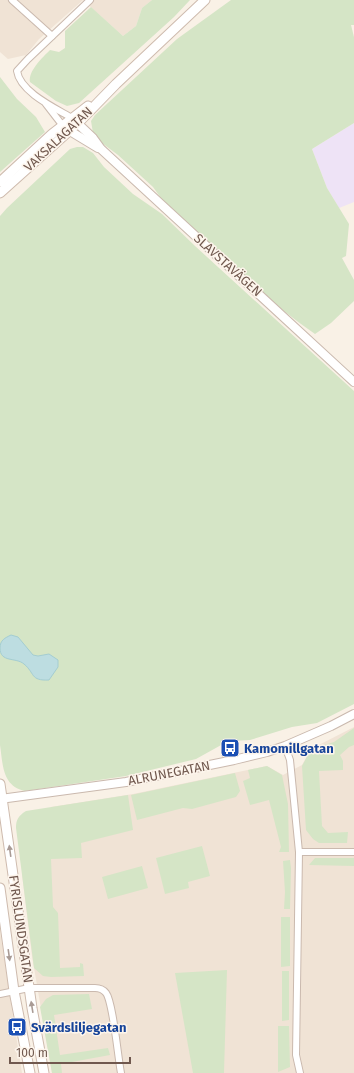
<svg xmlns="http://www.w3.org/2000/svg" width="354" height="1073" font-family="'Fira Sans',sans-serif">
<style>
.residential{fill:#f0e3d5}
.education{fill:#eee3f6}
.green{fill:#d5e5c6}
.water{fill:#bddde1;stroke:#a4cdd1}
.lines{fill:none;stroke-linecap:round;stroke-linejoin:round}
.minor-casing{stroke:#cab9ae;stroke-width:8}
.tertiary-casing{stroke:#cab9ae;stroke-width:10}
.secondary-casing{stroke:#cebbae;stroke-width:11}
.minor{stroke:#fff;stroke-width:6}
.tertiary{stroke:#fff;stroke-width:8}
.secondary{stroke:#fff;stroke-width:9}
.oneway{fill:#a99b95}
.labels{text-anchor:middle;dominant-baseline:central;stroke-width:3;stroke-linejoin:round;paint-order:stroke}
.street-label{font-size:13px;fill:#70584e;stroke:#fdf5ec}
.transit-label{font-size:13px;font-weight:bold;fill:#164399;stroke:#fdf5ec;text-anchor:start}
</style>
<rect width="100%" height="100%" fill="#f9f1e6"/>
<g class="residential">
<polygon points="0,0 83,0 39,39 26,55 8,59 0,52"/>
<polygon points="83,0 152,0 142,8 136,26 123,36"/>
<polygon points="354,727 354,1073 52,1073 32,956 22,874 51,807 133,794 267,766 283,775 302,765 311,749"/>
<polygon points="0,931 9,991 22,1073 0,1073"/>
</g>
<polygon class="education" points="354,123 354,202 339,208 327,188 312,149"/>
<g class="green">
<path d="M152 0H190L174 17 79 103 67 106 56 101 30 82C28 71 43 57 50 50L59 52 65 48V31L91 7 123 36 136 26 142 8Z"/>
<path d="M231 0H354V25H351L354 37V123L312 149 327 188 349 224 346 256 342 258 354 280V301L331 323 315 334C260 296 212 247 163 201L153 187 118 155 102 143 93 133 91 121 95 115 177 39Z"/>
<polygon points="0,77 17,99 36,117 45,132 0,172"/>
<path d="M77 147H83L93 153 104 167 133 194 162 214 195 246 354 391V704L317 723 292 727 250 740 231 741 223 744 196 759 126 776 25 791C2 786 3 765 0 745V216L7 208 70 149Z"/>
<polygon points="354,728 354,745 349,747 340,755 343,761 343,770 319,771 322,826 328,833 348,832 347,843 319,843 313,839 306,830 302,766 311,749 334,742"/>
<polygon points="267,766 282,775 288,804 289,852 279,852 281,847 269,800 250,805 243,781 250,778 248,770"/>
<polygon points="235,773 240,791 236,797 192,809 183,808 137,820 131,795"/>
<path d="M128 795 133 830 81 843 82 858 51 859 53 907 58 913 60 968 80 967V963L83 964 84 976 51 977 43 976 34 968 16 828C16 820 18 816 26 811Z"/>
<polygon points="202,846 210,876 188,882 189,888 165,894 156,858"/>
<polygon points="315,858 354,858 354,866 309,865"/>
<polygon points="290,860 291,868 290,909 284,909 285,892 283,861"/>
<polygon points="142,866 148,888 108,899 102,877"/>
<polygon points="281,917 290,917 290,966 281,967"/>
<polygon points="227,970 224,1073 193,1073 175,973"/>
<polygon points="282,971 289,971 289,1020 282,1021"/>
<polygon points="89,994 92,1009 54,1015 60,1055 108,1048 110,1055 61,1064 62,1073 52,1073 40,1007 46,999 53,995"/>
<polygon points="278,1026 289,1026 290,1067 278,1072"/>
</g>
<path class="water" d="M11 635 18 637 33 655 38 656 49 654 58 660V667L49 680C30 681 35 673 24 664 16 657 0 663 0 648 0 640 5 638 11 635Z"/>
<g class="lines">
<g class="minor-casing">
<g id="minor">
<polyline points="12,0 52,36"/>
<polyline points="46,104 63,126"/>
<path d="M72 118C55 108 20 92 17 71L28 59 90 0"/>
<polyline points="285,746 290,760 299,852 296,1055 300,1073"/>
<polyline points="299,852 354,852"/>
<path d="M0 994 29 988H95C99 988 103 989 106 993 113 1002 118 1058 121 1073"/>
</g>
</g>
<g class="tertiary-casing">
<g id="tertiary">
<polyline points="74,120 93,138 101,149 354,382"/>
<polyline points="65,128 98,148"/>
<polyline points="0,799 126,782 234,760 267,752 285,746 331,726 354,714"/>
</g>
</g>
<g class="secondary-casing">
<g id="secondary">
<polyline points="0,182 52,134 88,106"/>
<polyline points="0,193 78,123 116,84 205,0"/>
<polyline points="0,784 32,1008 44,1073"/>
<polyline points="0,888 14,991 30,1073"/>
</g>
</g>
<use href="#minor" class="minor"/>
<use href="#tertiary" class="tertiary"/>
<use href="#secondary" class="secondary"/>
</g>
<defs><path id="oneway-solid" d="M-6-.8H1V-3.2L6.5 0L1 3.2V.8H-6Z"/></defs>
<g class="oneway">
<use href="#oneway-solid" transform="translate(10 851) rotate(-98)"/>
<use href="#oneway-solid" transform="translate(9 955) rotate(82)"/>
<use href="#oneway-solid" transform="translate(32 1007) rotate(-99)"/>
</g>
<defs>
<g id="bus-square" transform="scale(1)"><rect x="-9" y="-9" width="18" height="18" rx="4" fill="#1a4fb4" stroke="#fdf5ec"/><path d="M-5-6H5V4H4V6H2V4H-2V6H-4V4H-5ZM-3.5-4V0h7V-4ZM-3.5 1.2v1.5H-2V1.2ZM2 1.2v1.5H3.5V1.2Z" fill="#fff"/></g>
</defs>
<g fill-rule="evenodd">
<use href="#bus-square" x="230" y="748"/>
<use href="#bus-square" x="17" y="1027"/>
</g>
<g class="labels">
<g class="street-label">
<text transform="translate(58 139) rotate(-43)">VAKSALAGATAN</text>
<text transform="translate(228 265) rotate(42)">SLAVSTAVÄGEN</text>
<text transform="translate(169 773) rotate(-11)">ALRUNEGATAN</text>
<text transform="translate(21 929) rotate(82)">FYRISLUNDSGATAN</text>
</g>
<g class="transit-label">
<text x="244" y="748">Kamomillgatan</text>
<text x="31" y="1027">Svärdsliljegatan</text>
</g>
</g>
<path d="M10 1057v6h120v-6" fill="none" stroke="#70584e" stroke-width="2"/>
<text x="16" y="1057" font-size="12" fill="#70584e" stroke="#fdf5ec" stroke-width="3" paint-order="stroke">100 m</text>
</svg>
